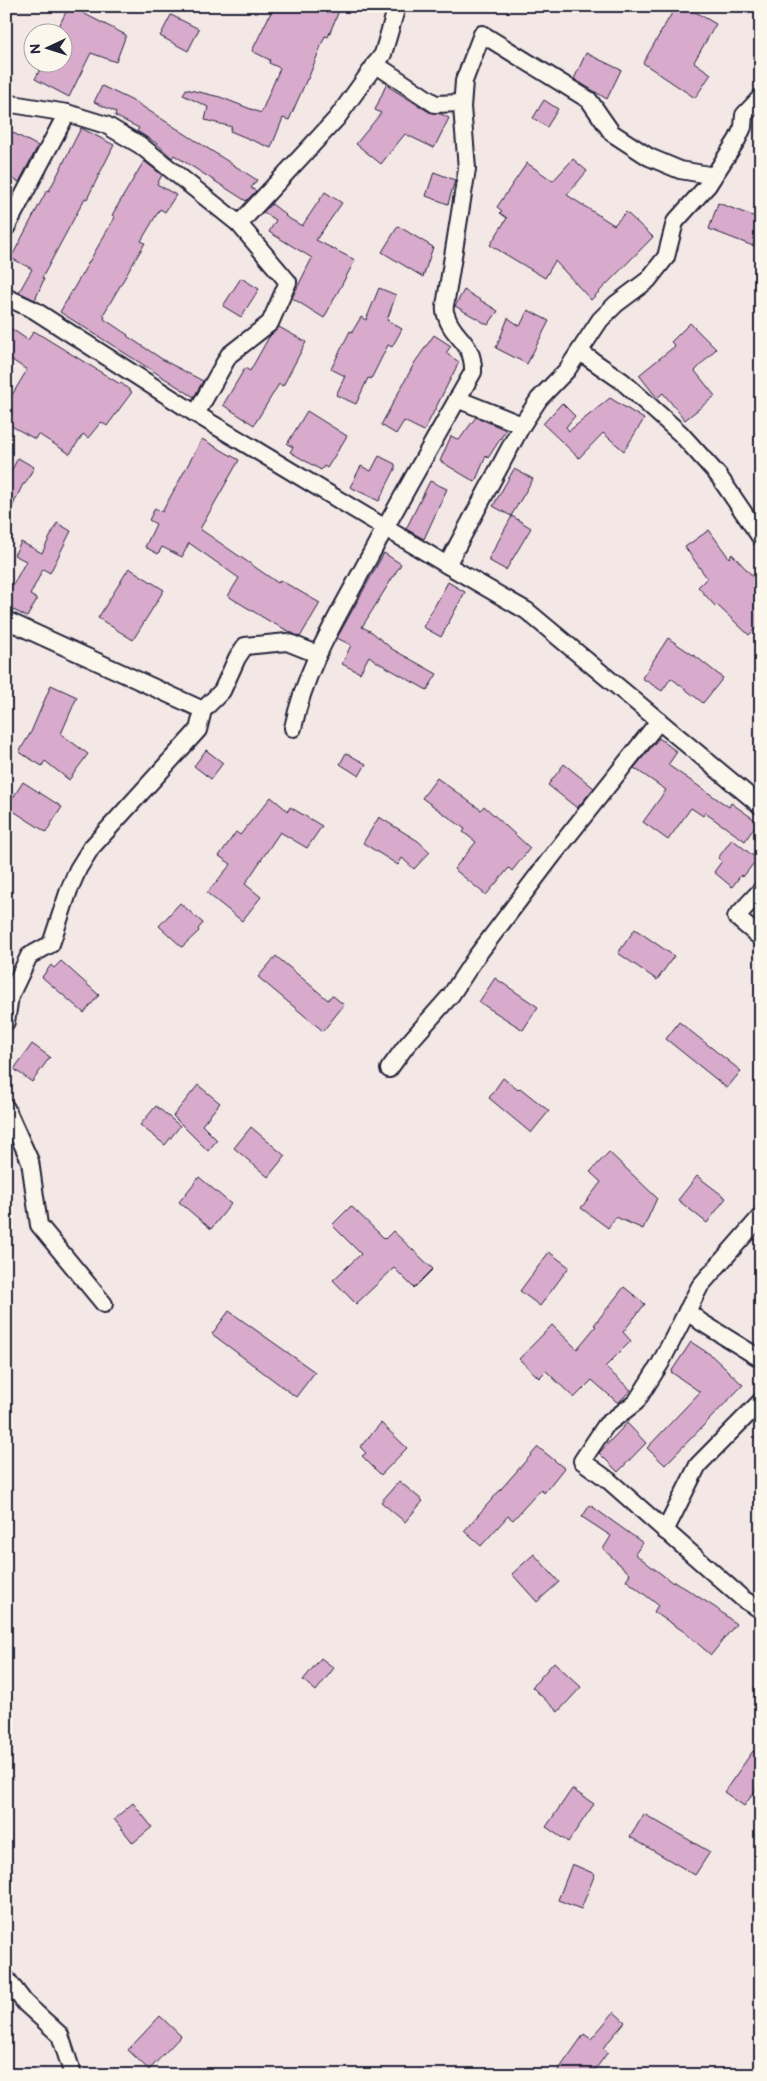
<svg xmlns="http://www.w3.org/2000/svg" width="767" height="2081" font-family="'Balsamiq Sans',sans-serif">
<style>
.building{fill:#d8aacc;stroke:#22223b}
.lines{fill:none;stroke-linecap:round;stroke-linejoin:round}
.minor-casing{stroke:#22223b;stroke-width:20}
.minor{stroke:#fbf7ec;stroke-width:16}
</style>
<rect width="100%" height="100%" fill="#f4e8e6"/>
<filter id="ink" filterUnits="userSpaceOnUse"><feTurbulence type="fractalNoise" baseFrequency=".02" numOctaves="2"/><feDisplacementMap in="SourceGraphic" scale="10" xChannelSelector="R" yChannelSelector="G"/><feConvolveMatrix kernelMatrix="1 2 1 2 8 2 1 2 1" color-interpolation-filters="sRGB"/></filter>
<g filter="url(#ink)">
<g class="building">
<polygon points="69,6 126,35 116,62 91,53 69,97 35,79 44,62 62,62 62,32 56,32"/>
<polygon points="274,6 341,6 328,37 325,36 308,79 307,79 289,120 283,118 271,148 230,131 232,127 205,120 208,107 183,95 186,89 220,97 261,113 280,68 269,63 270,60 252,51"/>
<polygon points="676,6 685,6 716,24 694,62 711,74 695,98 643,63"/>
<polygon points="171,15 199,29 188,51 160,36"/>
<polygon points="586,53 621,70 607,99 574,79"/>
<polygon points="386,85 429,112 441,114 449,118 434,148 405,134 381,164 356,144 381,113 375,110"/>
<polygon points="102,86 137,103 257,180 251,188 256,191 246,201 174,155 172,158 156,143 137,131 139,128 115,116 116,112 94,102"/>
<polygon points="544,100 558,109 547,127 533,118"/>
<polygon points="81,128 114,145 87,199 85,198 42,278 44,279 35,300 19,292 32,269 11,258 47,190 49,191"/>
<polygon points="6,129 38,146 19,182 6,175"/>
<polygon points="573,159 587,171 567,195 614,225 626,212 653,237 591,300 555,261 545,278 490,245 507,218 500,213 502,211 497,207 527,163 553,181"/>
<polygon points="144,161 162,175 157,184 176,195 165,212 160,209 141,241 145,243 103,315 105,316 104,319 128,335 127,336 165,361 203,381 194,397 60,312 115,217 112,215"/>
<polygon points="434,172 455,180 448,204 426,196"/>
<polygon points="325,192 342,203 316,240 355,260 324,318 292,298 312,258 269,232 276,220 263,212 272,204 286,215 285,216 302,226"/>
<polygon points="718,203 761,219 761,225 753,246 709,229"/>
<polygon points="398,226 433,247 423,277 382,252"/>
<polygon points="241,278 259,289 241,317 223,306"/>
<polygon points="379,288 396,295 387,320 402,329 392,347 388,345 371,379 368,378 356,404 336,395 345,376 331,369 350,331 352,332 361,317 366,320"/>
<polygon points="464,290 498,311 488,325 455,306"/>
<polygon points="528,310 549,321 527,364 496,348 508,318 520,326"/>
<polygon points="690,323 716,349 695,371 715,396 685,420 663,393 657,398 639,375 675,346 671,342"/>
<polygon points="6,325 28,340 34,331 120,384 121,383 132,392 107,426 101,422 88,438 83,434 70,454 38,434 35,439 6,423 6,405 27,370 6,356"/>
<polygon points="279,327 306,342 283,386 279,384 254,425 223,405 245,368 250,371 269,337"/>
<polygon points="434,335 451,346 446,353 459,362 424,431 404,421 396,434 381,425 415,362"/>
<polygon points="610,398 644,419 624,451 603,433 579,458 543,424 562,403 575,416 566,427 569,431"/>
<polygon points="307,411 347,436 327,468 324,466 321,470 290,452 293,447 287,444"/>
<polygon points="476,417 506,430 488,458 486,456 475,482 440,461 451,436 459,440"/>
<polygon points="202,439 239,460 200,529 278,583 280,580 320,603 300,637 269,621 228,596 239,578 189,543 182,557 162,547 158,554 145,547 156,524 149,520 155,508 162,512"/>
<polygon points="379,456 395,464 395,469 379,501 350,487 361,466 371,471"/>
<polygon points="18,458 34,467 25,484 23,484 6,520 6,481"/>
<polygon points="514,469 533,479 511,516 493,506"/>
<polygon points="430,481 447,489 424,539 406,529"/>
<polygon points="512,516 531,528 506,570 488,560"/>
<polygon points="57,523 71,531 50,573 43,569 30,595 37,599 27,617 6,606 6,581 13,585 26,561 14,555 21,542 42,553"/>
<polygon points="709,530 729,558 732,554 761,585 761,623 749,635 717,605 715,606 698,587 707,578 685,547"/>
<polygon points="384,553 401,564 362,627 372,632 392,649 437,674 427,690 377,662 369,656 360,673 342,664 351,645 337,638"/>
<polygon points="129,568 164,590 133,640 98,618"/>
<polygon points="448,582 465,592 441,637 423,627"/>
<polygon points="668,638 699,659 723,678 703,703 671,678 662,691 642,678"/>
<polygon points="51,685 77,697 61,734 88,754 69,780 45,761 42,766 19,752 31,732"/>
<polygon points="659,738 677,752 668,765 729,807 731,803 758,822 745,841 705,813 703,816 691,808 668,840 643,822 666,790 634,768"/>
<polygon points="206,750 223,763 211,779 194,766"/>
<polygon points="346,753 366,764 359,776 340,764"/>
<polygon points="564,764 594,788 577,808 548,785"/>
<polygon points="437,778 481,810 484,806 530,848 512,871 509,868 486,895 454,869 476,842 463,832 465,829 422,798"/>
<polygon points="23,782 62,807 46,832 7,807"/>
<polygon points="271,797 288,811 290,807 322,826 307,848 280,832 245,884 261,897 242,921 207,893 231,864 219,856 236,832 240,835"/>
<polygon points="379,817 418,841 430,852 414,869 402,858 398,865 363,843"/>
<polygon points="732,839 757,859 743,877 741,875 732,887 714,872 722,861 718,858"/>
<polygon points="180,903 203,923 198,929 199,931 182,947 159,926"/>
<polygon points="635,929 674,956 657,980 618,953"/>
<polygon points="276,956 328,1000 332,995 344,1005 323,1031 258,977"/>
<polygon points="61,961 99,995 84,1013 42,977 51,965 54,968"/>
<polygon points="495,978 538,1007 523,1030 479,1002"/>
<polygon points="679,1022 741,1071 727,1088 666,1039"/>
<polygon points="32,1044 50,1057 32,1082 14,1069"/>
<polygon points="503,1078 518,1090 520,1088 549,1111 531,1133 489,1098"/>
<polygon points="198,1085 220,1103 202,1125 217,1140 208,1151 173,1116"/>
<polygon points="156,1106 180,1126 165,1145 140,1125"/>
<polygon points="251,1127 285,1156 268,1177 234,1148"/>
<polygon points="609,1152 657,1198 643,1229 616,1217 608,1228 581,1208 601,1182 590,1172"/>
<polygon points="697,1176 726,1198 707,1223 678,1200"/>
<polygon points="199,1177 231,1204 211,1229 179,1202"/>
<polygon points="351,1206 385,1239 393,1231 433,1269 414,1288 394,1268 356,1304 333,1280 361,1254 332,1225"/>
<polygon points="549,1252 569,1267 540,1306 520,1291"/>
<polygon points="624,1287 645,1304 623,1332 631,1341 605,1367 631,1390 618,1403 592,1380 574,1398 546,1371 539,1378 519,1359 552,1325 577,1349 596,1326 594,1325"/>
<polygon points="229,1311 315,1372 296,1397 212,1334"/>
<polygon points="691,1342 711,1355 743,1385 665,1465 647,1448 700,1392 671,1372"/>
<polygon points="381,1423 407,1448 381,1475 362,1456 366,1453 360,1447"/>
<polygon points="627,1423 646,1443 618,1472 599,1453"/>
<polygon points="538,1447 564,1468 544,1493 541,1489 513,1520 508,1516 481,1546 464,1531"/>
<polygon points="399,1481 423,1501 405,1522 381,1502"/>
<polygon points="590,1505 643,1543 635,1554 673,1583 674,1581 716,1608 736,1624 711,1655 683,1631 654,1612 658,1605 626,1580 630,1574 603,1549 611,1536 582,1517"/>
<polygon points="534,1554 559,1582 537,1602 512,1574"/>
<polygon points="321,1658 334,1668 316,1691 303,1680"/>
<polygon points="554,1662 581,1687 558,1712 532,1687"/>
<polygon points="753,1751 761,1757 761,1783 744,1806 724,1792"/>
<polygon points="572,1789 594,1804 568,1842 546,1827"/>
<polygon points="133,1803 152,1827 133,1843 114,1819"/>
<polygon points="644,1814 710,1852 695,1875 630,1837"/>
<polygon points="572,1864 595,1874 581,1909 558,1900"/>
<polygon points="614,2012 625,2022 603,2048 608,2052 591,2075 555,2075 584,2034 591,2039"/>
<polygon points="160,2016 181,2036 149,2070 128,2050"/>
</g>
<g class="lines">
<g class="minor-casing">
<g id="minor">
<polyline points="375,64 435,104 462,103"/>
<polyline points="6,103 67,113 106,125 140,145 239,224"/>
<polyline points="708,185 737,140 743,127 744,115 761,97"/>
<polyline points="6,228 67,113"/>
<polyline points="6,297 34,310 196,414 447,565 527,611 761,806"/>
<polyline points="580,352 622,381 681,434 718,475 761,538"/>
<polyline points="457,399 522,425"/>
<polyline points="196,414 229,355 270,323 288,282 239,224 337,118 383,54 397,6"/>
<polyline points="6,620 203,710"/>
<path d="M293 728C305 671 331 628 358 578 395 509 434 440 473 372 474 341 453 339 446 315 444 311 445 304 446 300L467 169 462 107 464 81 482 34 589 100 612 133 649 157 680 170 709 175 708 185 675 222 666 257 648 280 616 304 600 320 567 370 539 399 522 425 447 565"/>
<polyline points="761,890 736,917 761,938"/>
<polyline points="6,1022 10,996 29,956 51,944 69,890 78,869 91,848 198,730 203,710 222,691 237,658 245,646 287,642 317,654"/>
<polyline points="389,1069 406,1046 451,995 476,957 553,855 659,721"/>
<polyline points="6,1108 30,1161 39,1225 104,1304"/>
<polyline points="761,1216 700,1286 660,1364 636,1402 606,1425 582,1461 607,1479 743,1599 761,1610"/>
<polyline points="687,1311 701,1322 761,1359"/>
<polyline points="665,1531 698,1465 761,1401"/>
<polyline points="6,1978 25,2003 60,2035 73,2075"/>
</g>
</g>
<use href="#minor" class="minor"/>
</g>
</g>
<rect width="767" height="2081" fill="none" stroke="#fbf7ec" stroke-width="25"/>
<rect x="12" y="12" width="742" height="2056" fill="none" stroke="#22223b" stroke-width="2" filter="url(#ink)"/>
<g transform="translate(48 48) rotate(266)"><circle r="24" fill="#fbf7ec" stroke="#a4a2a5"/>
<path d="M0-4L9 19L0 12L-9 19Z" fill="#22223b"/>
<text y="-8" font-size="14" font-weight="bold" text-anchor="middle" fill="#22223b">N</text>
</g>
</svg>
